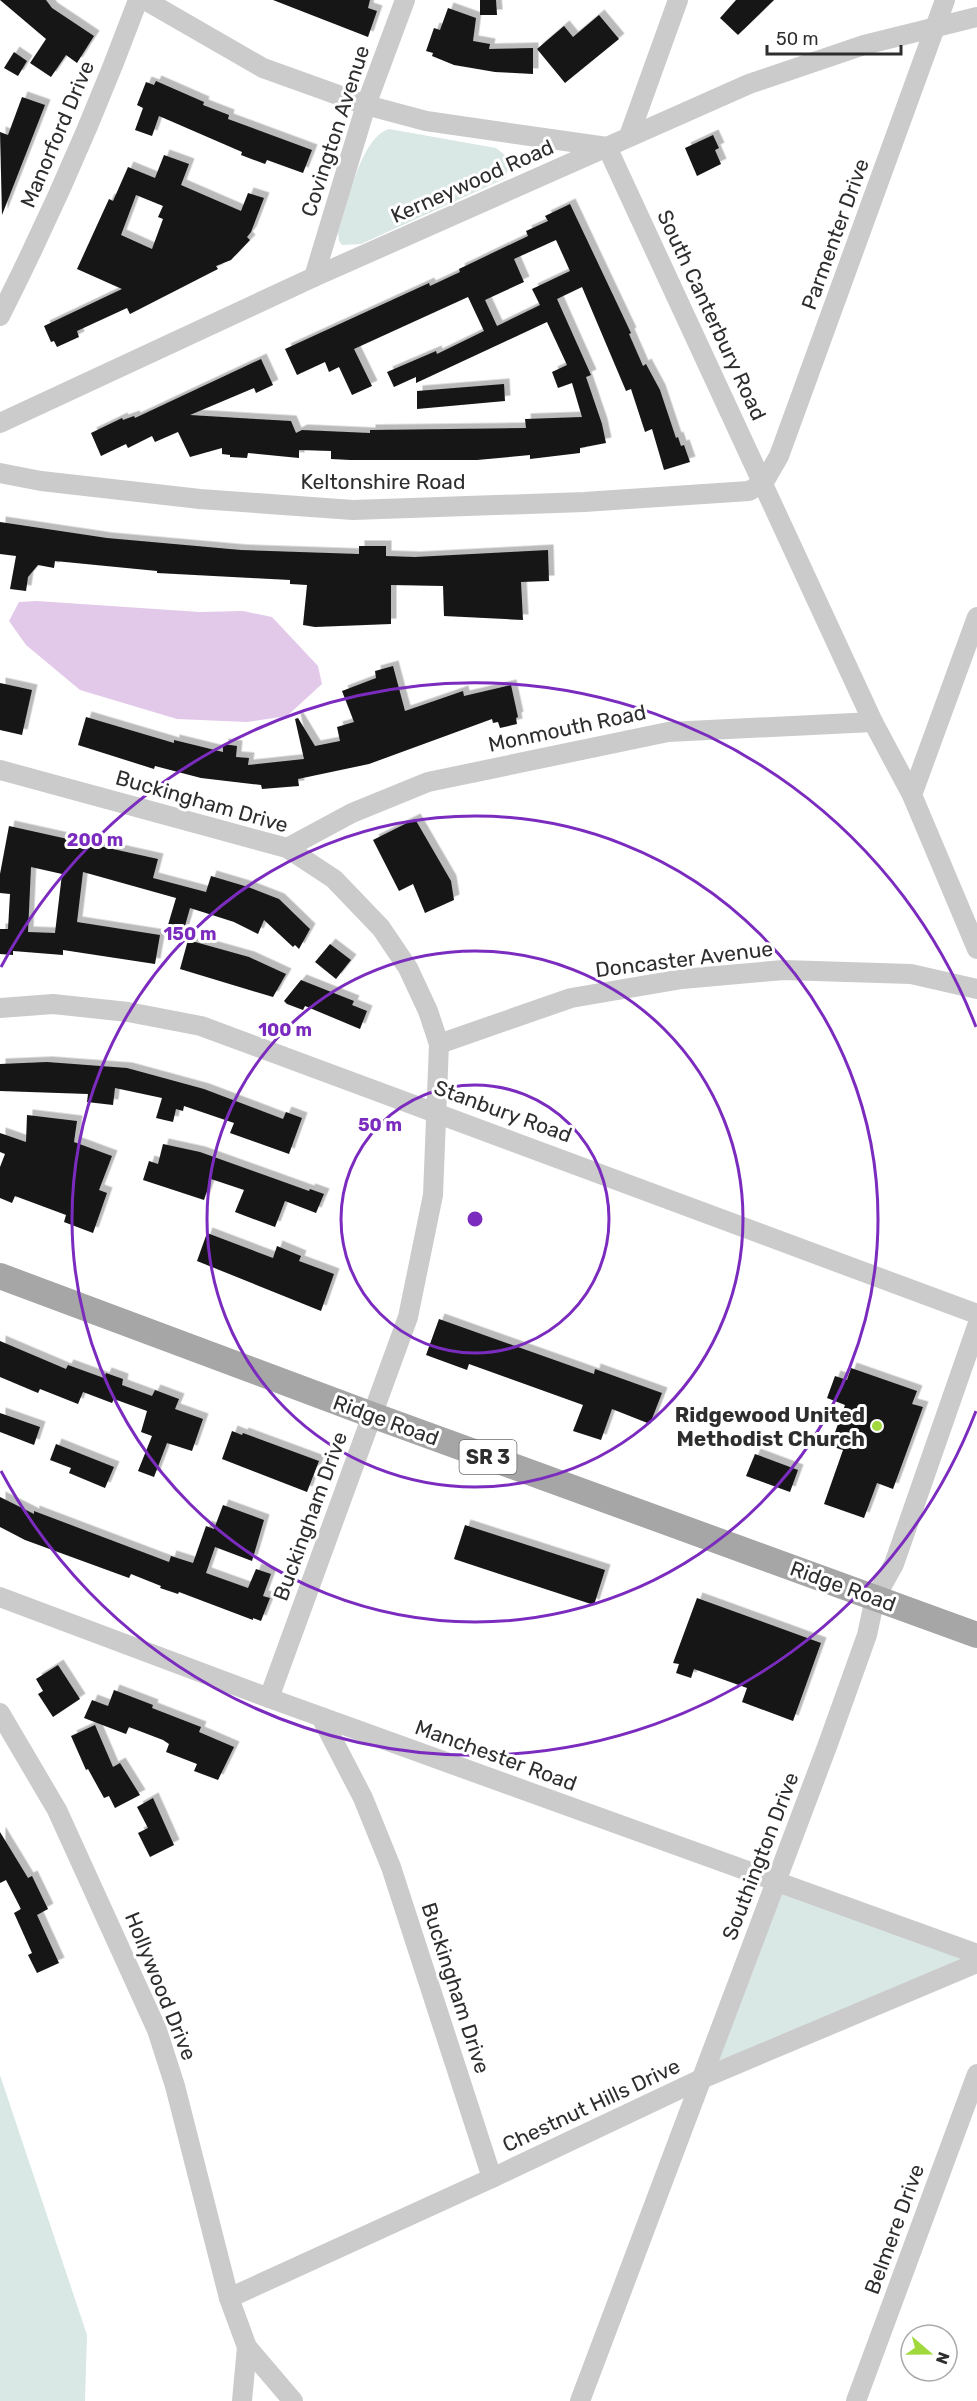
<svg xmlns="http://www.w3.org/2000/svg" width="977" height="2401" font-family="Rubik,sans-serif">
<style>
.green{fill:#d9e7e5}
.water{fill:#e3c9e9}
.building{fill:#151515;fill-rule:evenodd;filter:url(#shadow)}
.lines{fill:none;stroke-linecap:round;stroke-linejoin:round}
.minor{stroke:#cbcbcb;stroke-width:20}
.major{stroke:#a6a6a6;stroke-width:26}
.ring{fill:none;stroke:#7b2cbf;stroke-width:3}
.poi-dot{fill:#a1d83c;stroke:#fff;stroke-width:2}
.labels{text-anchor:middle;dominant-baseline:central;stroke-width:6;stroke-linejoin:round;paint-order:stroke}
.shield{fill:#fff;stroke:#6d6d6d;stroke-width:1.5}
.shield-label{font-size:20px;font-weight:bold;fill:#2e2e2e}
.street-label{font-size:21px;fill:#2e2e2e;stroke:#fff}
.poi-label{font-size:21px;font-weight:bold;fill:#2e2e2e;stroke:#fff;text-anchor:end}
.centre{fill:#7b2cbf;stroke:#fff;stroke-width:3}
.ring-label{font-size:18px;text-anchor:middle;font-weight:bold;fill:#7b2cbf;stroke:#fff;stroke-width:6;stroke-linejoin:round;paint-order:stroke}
</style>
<defs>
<filter id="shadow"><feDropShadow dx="5.5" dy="-5.5" stdDeviation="0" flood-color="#0004"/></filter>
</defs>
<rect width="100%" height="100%" fill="#fff"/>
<g class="green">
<path d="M389 129 496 148 510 159 506 178 361 244 342 245 339 241 338 232C348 204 360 138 389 129Z"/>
<polygon points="776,1882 977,1954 699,2080"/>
<polygon points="0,2075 87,2335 85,2401 0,2401"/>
</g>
<polygon class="water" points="37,601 200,612 243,611 272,617 318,666 322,684 287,716 247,722 177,719 80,690 26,645 9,621 19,602"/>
<g class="building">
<polygon points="0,0 46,0 52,8 94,36 77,63 66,55 51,77 30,63 46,39"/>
<polygon points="273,0 370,0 368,8 377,11 368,37"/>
<polygon points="480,0 496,0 497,15 480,15"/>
<polygon points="736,0 774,0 738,35 720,18"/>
<polygon points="448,8 476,18 473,41 490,44 489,49 533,48 533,74 495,72 454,65 432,56 433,53 426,51 434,28 440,30"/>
<polygon points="599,15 619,39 565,83 537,49 564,26 573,37"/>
<polygon points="14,52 27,61 18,76 4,68"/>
<polygon points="156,81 204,102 203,105 229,115 228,119 312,150 303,173 267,160 265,164 241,155 242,152 159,116 152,136 135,130 143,108 137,105 146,82 154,85"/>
<polygon points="22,97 45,105 2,215 0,132 8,135"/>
<polygon points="713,135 719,148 715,150 721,164 697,176 685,148"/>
<path d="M164 155 189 164 181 185 241 211 248 193 264 198 251 232 247 237 250 240 231 260 216 266 218 269 130 314 127 308 77 331 79 337 57 347 54 341 51 342 44 326 122 289 77 269 109 199 113 201 128 167 155 178ZM136 195 163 206 158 217 163 219 152 249 121 235Z"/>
<path d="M570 204 631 333 629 334 643 366 646 364 660 390 676 438 678 437 681 446 684 445 690 462 664 470 652 429 645 432 631 389 626 391 582 287 557 299 591 375 586 377 602 424 606 443 580 448V453L530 459V455L477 460H350L331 459V451L299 450V458L248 453 247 458 230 457V455L222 454V448L190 457 178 432 155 442 152 436 128 448 126 444 101 456 91 433 122 418 123 420 134 416 135 418 261 359 273 385 256 393 254 388 190 415 291 421 296 433 302 430 370 433V430L526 428 525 419 582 417 572 383 558 388 552 372 567 365 547 322 416 383V377L394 387 387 372 436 351 437 354 484 331 468 297 354 349 372 386 352 395 339 367 329 372 325 362 297 375 285 349 429 283 430 286 460 272 459 269 528 236 526 231 548 221 545 216ZM556 240 570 271 532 289 540 305 497 326 485 300 524 282 514 259Z"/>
<polygon points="504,384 505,401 417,409 417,391"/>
<polygon points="0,522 107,538 241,550 359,554 359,546 386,546 386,556 415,557 548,550 549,581 521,582 523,620 444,616 443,586 391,585 391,624 315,627 303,625 307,585 290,584 290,580 157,573 157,571 55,561 54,568 38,565 28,577 26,591 10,589 16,556 0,554"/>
<polygon points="393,666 405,711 463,691 464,696 511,685 518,717 516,718 517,724 500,728 498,722 493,723 492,719 369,764 298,779 299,786 262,789 261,785 201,778 155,766 154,769 78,745 86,717 174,743 174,740 223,752 223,744 237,746 236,757 249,758 248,765 304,759 295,719 298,718 315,746 340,741 337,727 354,722 342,691 376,678 375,671"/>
<polygon points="0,683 32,690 22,735 0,730"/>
<polygon points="415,819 451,881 454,900 425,913 413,884 399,891 373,840"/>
<path d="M9 826 158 859 153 878 206 892 211 876 248 887 279 899 310 929 299 949 295 945 293 947 264 920 258 934 234 922 190 908 181 940 165 935 176 898 83 872 77 922 160 935 155 964 63 950V955L13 951V955L0 954V929H8L10 894 0 893V874ZM31 867 62 874 55 933 28 932Z"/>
<polygon points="188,940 249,957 286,974 273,997 180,969"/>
<polygon points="330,944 351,960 336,979 315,962"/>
<polygon points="301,980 354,1001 352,1005 367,1011 360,1029 305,1006 303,1010 287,1004 284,1001"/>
<polygon points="47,1062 127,1068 204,1089 283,1119 286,1112 302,1118 289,1154 230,1133 234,1123 184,1106 183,1111 176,1109 173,1122 156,1118 162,1098 115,1088 113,1105 87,1102 88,1094 0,1091 0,1064"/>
<polygon points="27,1115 77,1121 74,1142 112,1156 99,1190 107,1193 93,1233 64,1222 66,1215 15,1196 12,1203 0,1198 0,1167 5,1154 0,1152 0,1133 26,1142"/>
<polygon points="163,1144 200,1152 309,1191 310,1189 324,1194 316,1213 285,1201 275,1227 235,1212 244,1190 211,1179 204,1200 143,1180 149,1161 158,1164"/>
<polygon points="207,1233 273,1258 277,1246 301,1256 299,1261 334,1274 321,1311 197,1261"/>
<polygon points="439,1319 594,1374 595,1369 662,1393 650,1424 612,1409 601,1440 573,1431 583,1405 469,1364 467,1370 426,1355"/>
<polygon points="0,1341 66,1369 68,1365 104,1378 106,1373 123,1379 122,1385 152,1396 155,1390 179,1399 175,1409 203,1419 192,1451 167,1443 154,1477 138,1471 152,1436 141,1432 147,1411 114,1399 112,1403 83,1392 78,1404 40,1389 38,1393 0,1377"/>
<polygon points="851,1368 917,1391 912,1404 923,1407 893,1489 877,1483 864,1518 824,1504 843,1450 830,1446 845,1405 827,1398 835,1376 847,1380"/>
<polygon points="0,1413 40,1427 34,1445 0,1432"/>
<polygon points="232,1431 242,1435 243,1433 319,1461 307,1492 222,1459"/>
<polygon points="56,1444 114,1467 105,1488 69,1473 71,1468 50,1460"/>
<polygon points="755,1454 798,1470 790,1492 746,1476"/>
<polygon points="0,1497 34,1514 34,1511 169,1562 171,1556 193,1563 206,1526 214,1529 223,1505 264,1520 252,1561 215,1547 206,1573 248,1588 256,1569 271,1574 263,1596 270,1598 261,1621 253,1618 253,1620 179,1592 178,1594 160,1588 161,1586 131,1574 129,1578 25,1540 0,1527"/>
<polygon points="465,1525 605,1570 594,1605 454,1559"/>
<polygon points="697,1598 821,1643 793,1721 742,1702 747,1688 694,1669 691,1678 676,1673 679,1664 673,1663"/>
<polygon points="58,1665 80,1699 53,1717 38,1694 43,1691 36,1679"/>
<polygon points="114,1690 153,1705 152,1708 201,1727 199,1732 234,1747 218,1780 194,1771 197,1764 166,1752 169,1744 163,1740 129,1727 126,1734 84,1718 92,1700 108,1706"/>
<polygon points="95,1725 113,1767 120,1763 140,1795 115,1808 109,1796 104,1798 88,1769 86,1770 71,1736"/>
<polygon points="153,1798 174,1845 150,1857 138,1833 148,1828 137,1807"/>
<polygon points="0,1832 28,1878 32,1876 48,1909 37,1915 59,1963 37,1973 28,1955 32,1953 14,1913 21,1909 6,1880 0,1883"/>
</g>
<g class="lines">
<g class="minor">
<polyline points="145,0 263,68 366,105 426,121 607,147 873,722 912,795 977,949"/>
<polyline points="629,136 678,0"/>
<polyline points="314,277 366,105 405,0"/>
<path d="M0 316C52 213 98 108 138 0"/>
<polyline points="0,423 314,277 749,84 864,45 977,17"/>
<polyline points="0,473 41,481 200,499 353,510 584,502 749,491 764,482 779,456 945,0"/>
<polyline points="0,770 287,848 334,879 381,928 408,968 428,1011 439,1044 433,1195 408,1317 269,1698"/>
<polyline points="912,795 977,617"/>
<polyline points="287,848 352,813 428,782 668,732 873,722"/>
<polyline points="0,1008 53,1004 128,1012 201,1026 977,1314"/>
<polyline points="439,1044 571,998 682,979 783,970 911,974 977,989"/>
<polyline points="0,1597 269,1698 977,1954"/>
<polyline points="0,1713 57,1810 157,2030 175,2086 229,2298 247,2347 242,2401"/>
<polyline points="321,1717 363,1798 391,1867 492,2178"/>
<polyline points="229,2298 492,2178 699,2080 977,1963"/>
<polyline points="247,2347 293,2401"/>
<polyline points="580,2401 828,1744 867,1635 875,1598 894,1564 977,1326"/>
<polyline points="856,2401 977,2074"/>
</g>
<polyline class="major" points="0,1276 372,1415 977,1635"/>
</g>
<g class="ring">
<circle cx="475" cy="1219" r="134"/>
<circle cx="475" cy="1219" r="268"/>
<circle cx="475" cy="1219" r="403"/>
<path d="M976 1411A537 537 0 0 1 1 1471M1 967A537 537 0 0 1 976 1027"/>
</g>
<circle class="poi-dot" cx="877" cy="1426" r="6"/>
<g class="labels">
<rect class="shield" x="459.5" y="1440" width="57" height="34" rx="4.5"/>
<g class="shield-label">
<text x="488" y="1457">SR 3</text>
</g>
<g class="street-label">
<text transform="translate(335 131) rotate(-72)">Covington Avenue</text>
<text transform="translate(57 134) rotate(-67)">Manorford Drive</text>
<text transform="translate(472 181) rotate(-24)">Kerneywood Road</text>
<text transform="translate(835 234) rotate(-70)">Parmenter Drive</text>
<text transform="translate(712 315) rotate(65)">South Canterbury Road</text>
<text x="383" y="481">Keltonshire Road</text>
<text transform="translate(567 728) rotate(-12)">Monmouth Road</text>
<text transform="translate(202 801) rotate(16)">Buckingham Drive</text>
<text transform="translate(684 959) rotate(-7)">Doncaster Avenue</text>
<text transform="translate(503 1111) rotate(20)">Stanbury Road</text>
<text transform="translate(386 1420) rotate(20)">Ridge Road</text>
<text transform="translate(310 1516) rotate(-70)">Buckingham Drive</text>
<text transform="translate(843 1586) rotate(20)">Ridge Road</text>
<text transform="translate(496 1755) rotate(20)">Manchester Road</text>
<text transform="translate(760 1856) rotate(-69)">Southington Drive</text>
<text transform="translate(161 1986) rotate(68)">Hollywood Drive</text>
<text transform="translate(456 1988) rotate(72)">Buckingham Drive</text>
<text transform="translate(591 2105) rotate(-25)">Chestnut Hills Drive</text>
<text transform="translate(894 2229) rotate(-70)">Belmere Drive</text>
</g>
<g class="poi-label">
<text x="865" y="1414">Ridgewood United<tspan x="865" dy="24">Methodist Church</tspan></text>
</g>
</g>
<circle cx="475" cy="1219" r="9" class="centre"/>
<g class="ring-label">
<text x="95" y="846">200 m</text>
<text x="190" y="940">150 m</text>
<text x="285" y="1036">100 m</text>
<text x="380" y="1131">50 m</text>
</g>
<g transform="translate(929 2353) rotate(110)"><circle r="28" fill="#ffffff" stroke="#ababab" stroke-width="1.5"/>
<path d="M0-4.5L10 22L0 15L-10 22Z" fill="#a1d83c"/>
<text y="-9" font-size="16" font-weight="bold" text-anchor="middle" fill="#2e2e2e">N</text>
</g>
<path d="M767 45v9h134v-9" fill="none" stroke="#2e2e2e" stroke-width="3"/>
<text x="776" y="45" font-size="18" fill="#2e2e2e" stroke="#ffffff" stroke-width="4.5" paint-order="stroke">50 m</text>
</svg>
